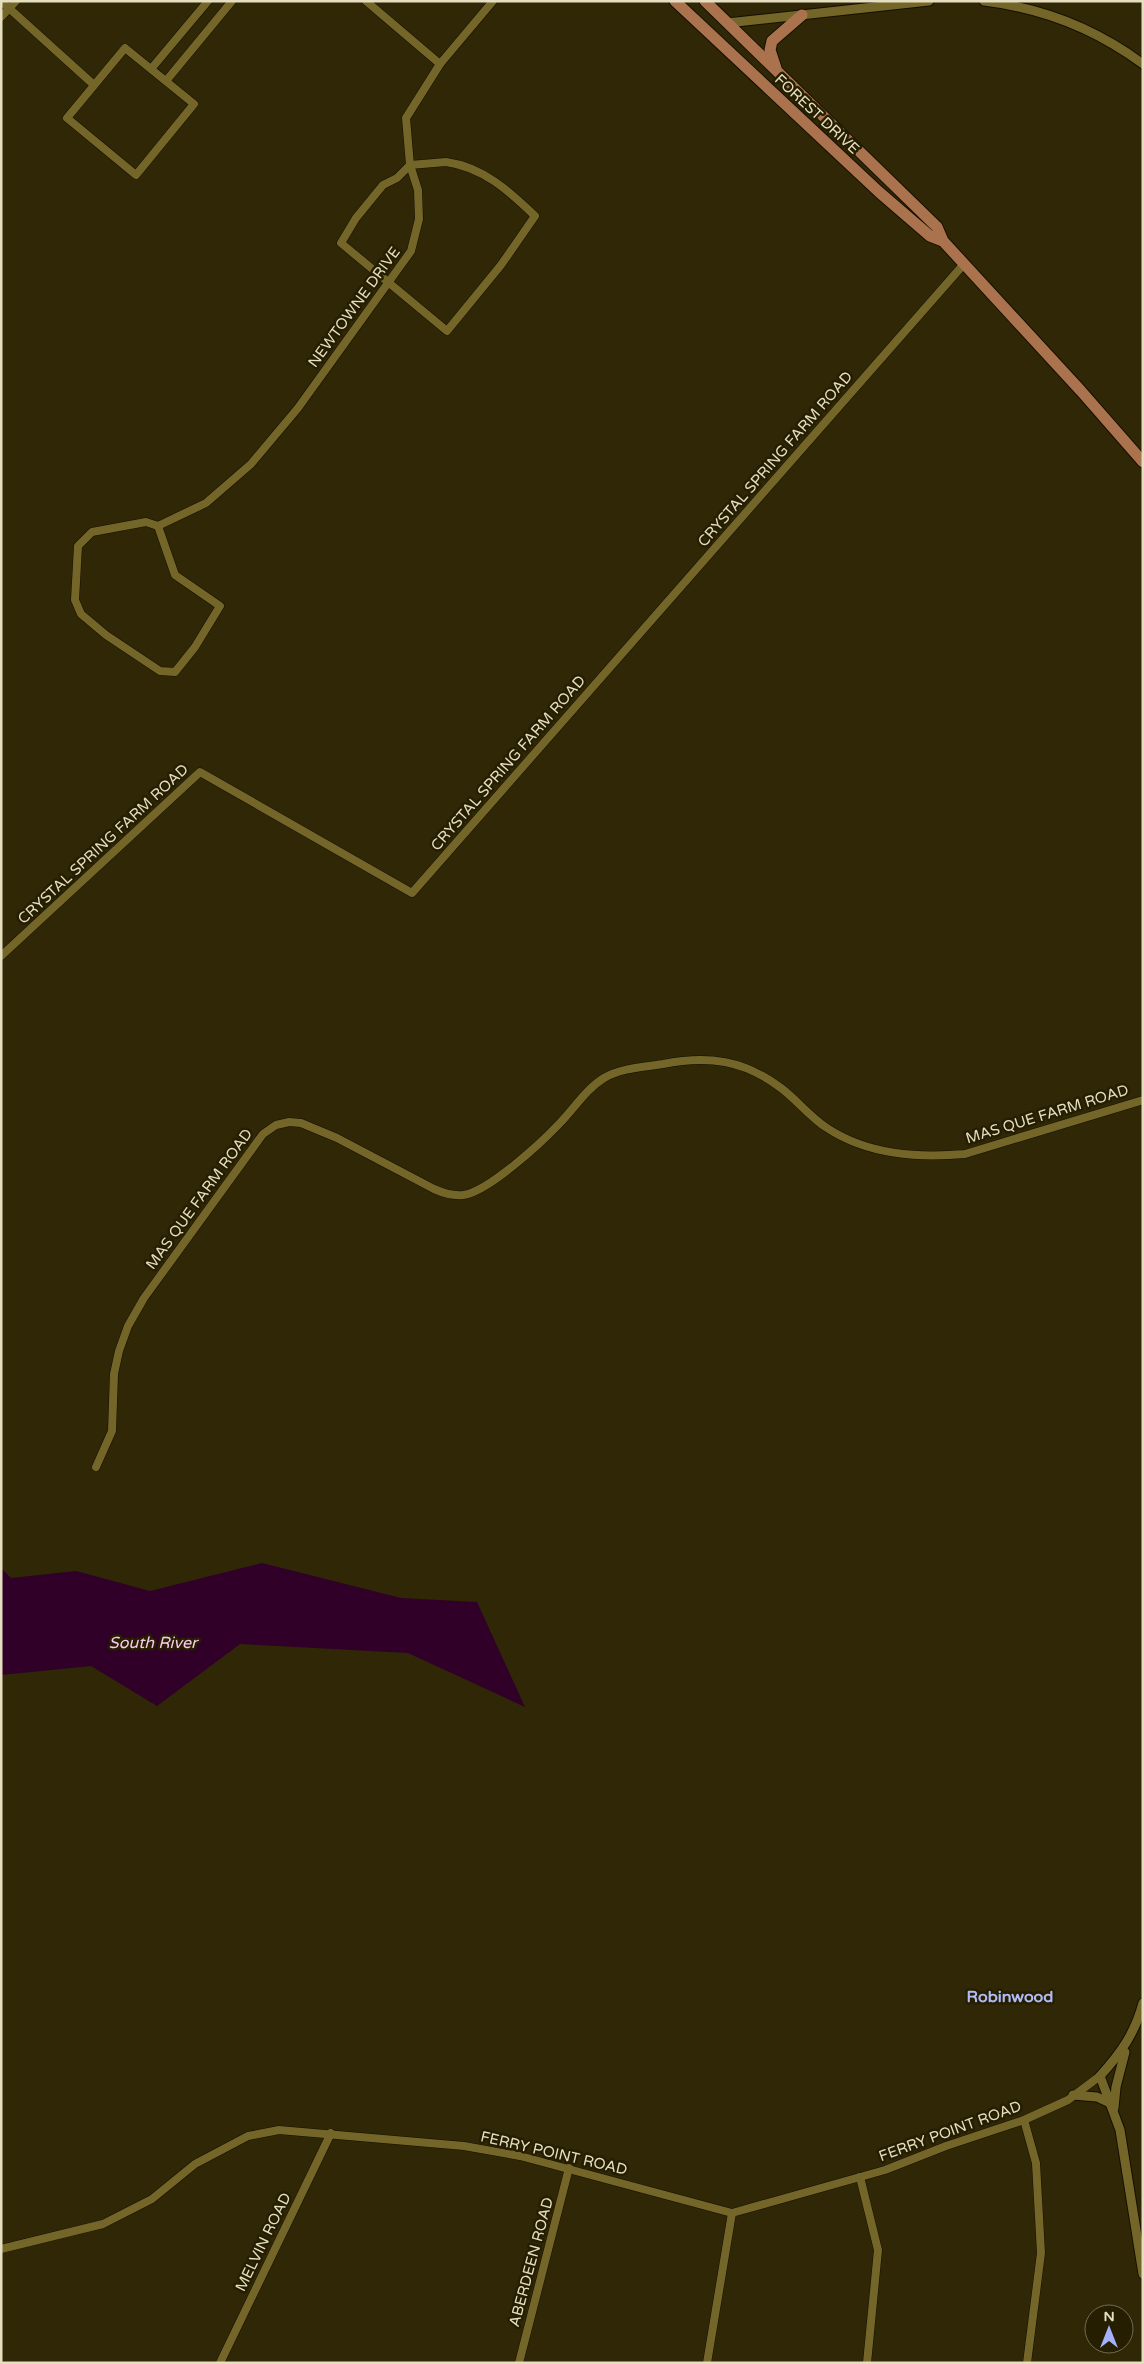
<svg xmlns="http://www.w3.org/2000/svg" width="1144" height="2364" font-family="'Varela Round',sans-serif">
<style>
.water{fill:#300028}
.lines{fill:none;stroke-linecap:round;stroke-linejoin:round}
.minor-casing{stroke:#151001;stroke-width:9}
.tertiary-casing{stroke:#151001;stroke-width:11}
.primary-casing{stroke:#151001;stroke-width:13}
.minor{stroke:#746629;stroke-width:8}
.tertiary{stroke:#746629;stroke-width:9}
.primary{stroke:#ab734d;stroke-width:11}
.labels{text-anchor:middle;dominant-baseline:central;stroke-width:5;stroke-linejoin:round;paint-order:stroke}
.street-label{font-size:15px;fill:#e6dec0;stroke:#251e00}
.water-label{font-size:16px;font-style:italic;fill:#fcc9ee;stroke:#251e00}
.neighbourhood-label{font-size:16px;font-weight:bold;fill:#b2bcf4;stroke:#251e00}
</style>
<rect width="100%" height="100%" fill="#2f2706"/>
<polygon class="water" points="262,1563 401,1598 477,1602 525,1707 408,1653 240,1644 157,1706 91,1666 1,1675 1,1568 11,1578 76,1571 150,1591"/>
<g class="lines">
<g class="minor-casing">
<g id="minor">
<polyline points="1,1 94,85"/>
<polyline points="366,1 440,64"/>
<polyline points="1,17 16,1"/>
<polygon points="125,48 194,104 136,175 67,118"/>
<polyline points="151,69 208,1"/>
<polyline points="166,81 232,1"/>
<path d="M446 162C483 167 509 191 535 216L501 265 447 331 341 243 356 218 383 185 397 178 410 165Z"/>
<polyline points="158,526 175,575 220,606 195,647 175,672 160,671 106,635 81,614 75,600 78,546 92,532 146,522 158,526 206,503 251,464 298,408 411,251 419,219 418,190 410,165 406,118 440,64 493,1"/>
<polyline points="1,956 200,772 412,893 964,264"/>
<path d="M96 1467 112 1431 114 1374 119 1351 128 1326 144 1298 263 1134 276 1125 289 1122 301 1123 337 1138 434 1189C443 1193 453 1196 463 1195 488 1192 541 1143 559 1124 574 1109 586 1089 604 1078 621 1068 644 1067 663 1064 708 1055 744 1060 781 1088 797 1100 810 1117 827 1128 868 1155 918 1158 965 1154L1143 1100"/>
<polyline points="1024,2120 1036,2163 1041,2253 1027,2363"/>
<polyline points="860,2177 878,2250 867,2363"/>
<polyline points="1,2249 103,2224 152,2199 195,2164 248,2136 279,2130 464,2146 520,2156 732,2213 885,2170 946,2146 1024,2120 1068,2100 1100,2076"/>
<polyline points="220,2363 331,2133"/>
<polyline points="519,2363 569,2168"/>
<polyline points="707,2363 732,2213"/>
</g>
</g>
<g class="tertiary-casing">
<g id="tertiary">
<path d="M984 1C1042 8 1096 29 1143 64"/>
<polyline points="727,23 929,1"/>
<path d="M1143 2003C1135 2033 1121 2053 1100 2076L1120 2130 1143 2274"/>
<polyline points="1073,2095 1097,2097 1112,2104"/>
<polyline points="1114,2108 1116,2087 1125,2052"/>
</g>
</g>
<g class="primary-casing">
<g id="primary">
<polyline points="675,1 879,192 930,236 943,241"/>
<polyline points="705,1 937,227 943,241 1081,391 1143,462"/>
<polyline points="776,68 770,50 772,41 802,15"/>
</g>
</g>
<use href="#minor" class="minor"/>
<use href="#tertiary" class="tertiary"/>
<use href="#primary" class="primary"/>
</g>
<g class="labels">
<g class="street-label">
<text transform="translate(817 114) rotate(43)">FOREST DRIVE</text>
<text transform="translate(354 307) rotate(-54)">NEWTOWNE DRIVE</text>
<text transform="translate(775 459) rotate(-49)">CRYSTAL SPRING FARM ROAD</text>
<text transform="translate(508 763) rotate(-49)">CRYSTAL SPRING FARM ROAD</text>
<text transform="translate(103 844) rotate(-43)">CRYSTAL SPRING FARM ROAD</text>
<text transform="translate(1047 1114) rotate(-17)">MAS QUE FARM ROAD</text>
<text transform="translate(199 1199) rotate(-54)">MAS QUE FARM ROAD</text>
<text transform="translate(950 2131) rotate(-20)">FERRY POINT ROAD</text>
<text transform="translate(554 2153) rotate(13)">FERRY POINT ROAD</text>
<text transform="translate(263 2242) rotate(-64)">MELVIN ROAD</text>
<text transform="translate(531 2262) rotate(-75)">ABERDEEN ROAD</text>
</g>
<g class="water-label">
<text x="153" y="1643">South River</text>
</g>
<g class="neighbourhood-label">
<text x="1010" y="1997">Robinwood</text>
</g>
</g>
<rect width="1144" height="2364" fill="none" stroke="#e6dec0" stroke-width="5"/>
<g transform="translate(1109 2329)"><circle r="24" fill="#251e00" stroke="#726b4d"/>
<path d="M0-4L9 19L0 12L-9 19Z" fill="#a5b1fc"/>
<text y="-8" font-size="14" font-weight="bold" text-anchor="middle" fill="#e6dec0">N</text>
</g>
</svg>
